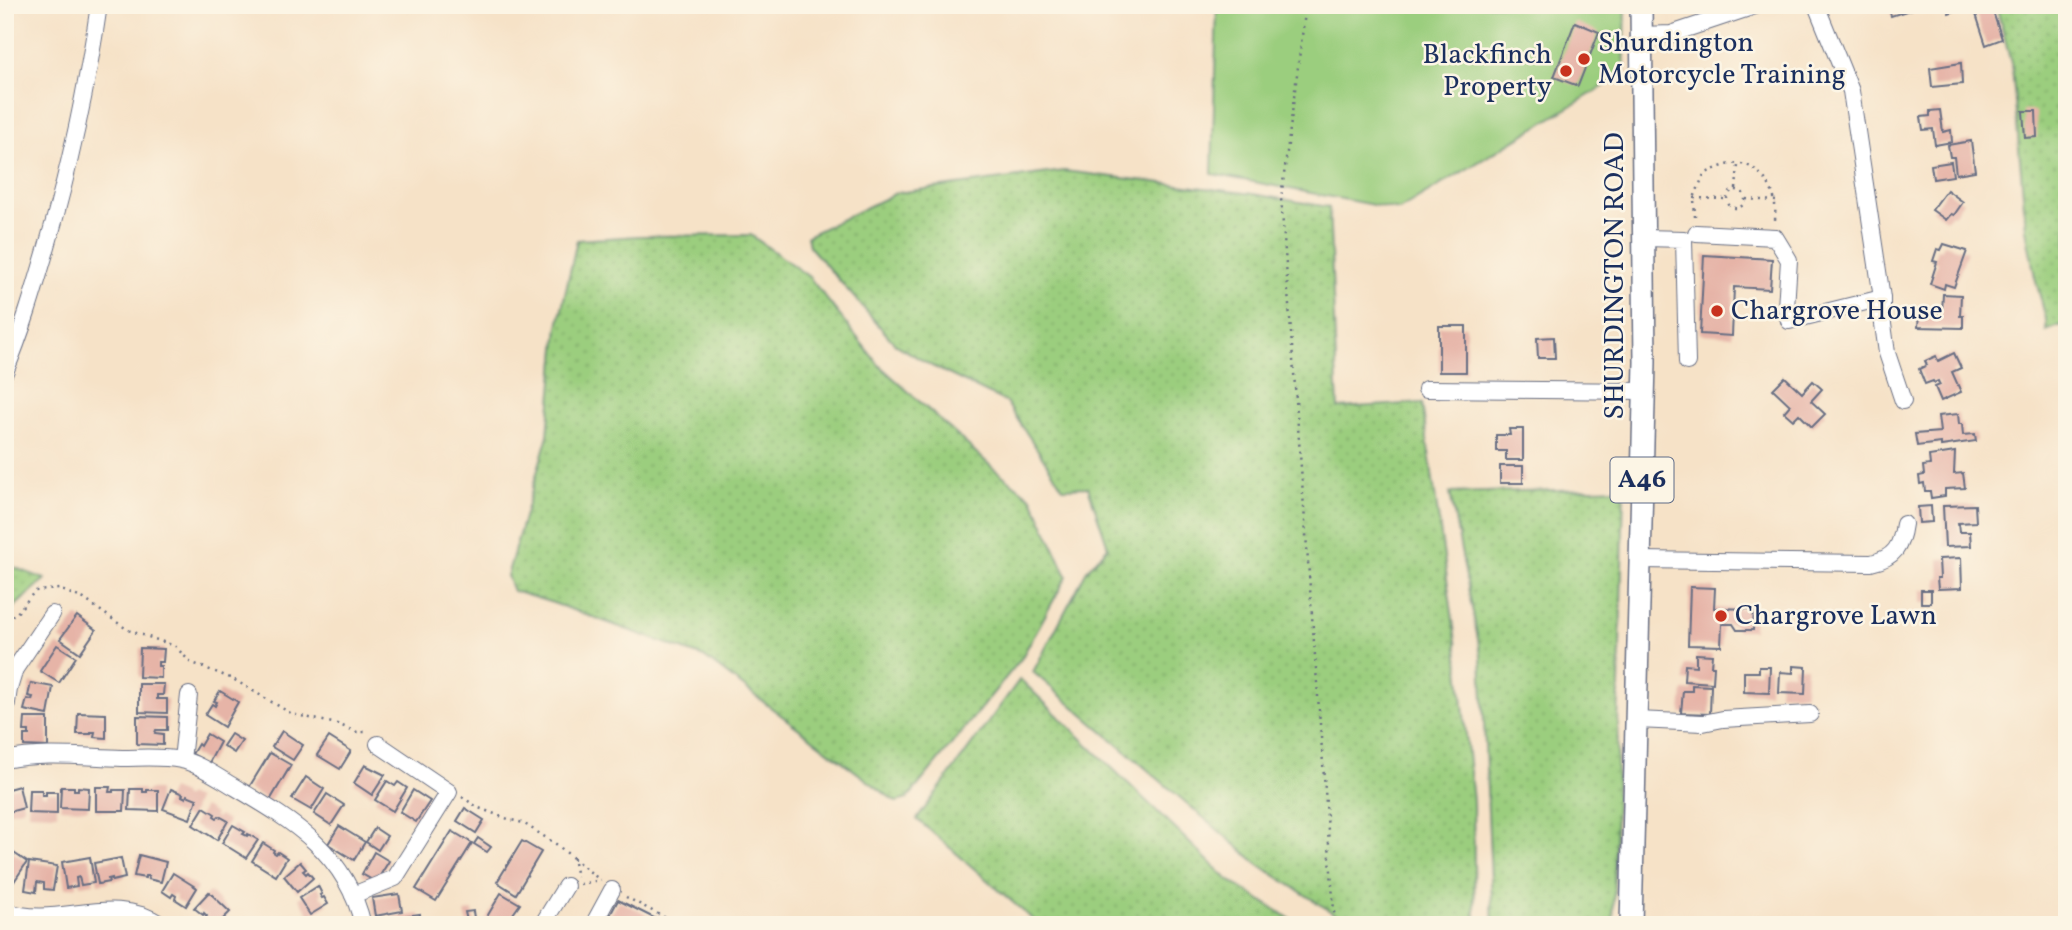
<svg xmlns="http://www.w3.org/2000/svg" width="2072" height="930" font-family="Vollkorn,serif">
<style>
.grass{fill:url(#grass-dots);stroke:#5b7e6e;stroke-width:2}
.green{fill:#9bce7e;stroke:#5b7e6e;stroke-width:2}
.building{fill:#e6b4a7}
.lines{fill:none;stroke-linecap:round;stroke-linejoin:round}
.minor-casing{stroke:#686e83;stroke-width:18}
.major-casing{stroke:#686e83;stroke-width:24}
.path{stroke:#686e83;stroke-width:2.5;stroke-dasharray:2 5;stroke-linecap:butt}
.minor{stroke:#fff;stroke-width:16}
.major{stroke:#fff;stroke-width:21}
.poi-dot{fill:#c8321e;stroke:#fcf5e5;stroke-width:2.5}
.labels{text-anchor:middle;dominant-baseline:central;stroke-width:5;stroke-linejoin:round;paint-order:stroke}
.shield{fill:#fcf5e5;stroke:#5e6a86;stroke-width:2}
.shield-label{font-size:26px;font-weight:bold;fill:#1b2f5e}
.poi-label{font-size:28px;fill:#1b2f5e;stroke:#fcf5e5;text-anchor:start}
.street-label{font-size:28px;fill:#1b2f5e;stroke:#fcf5e5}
</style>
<defs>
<pattern id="grass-dots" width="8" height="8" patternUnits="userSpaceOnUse" patternTransform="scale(1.75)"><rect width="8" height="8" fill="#9bce7e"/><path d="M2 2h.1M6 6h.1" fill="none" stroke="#85b16f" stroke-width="1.8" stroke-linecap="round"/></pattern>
</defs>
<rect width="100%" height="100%" fill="#fcf5e5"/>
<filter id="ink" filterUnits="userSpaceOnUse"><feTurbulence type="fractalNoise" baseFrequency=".0143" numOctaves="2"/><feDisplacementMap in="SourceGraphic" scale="14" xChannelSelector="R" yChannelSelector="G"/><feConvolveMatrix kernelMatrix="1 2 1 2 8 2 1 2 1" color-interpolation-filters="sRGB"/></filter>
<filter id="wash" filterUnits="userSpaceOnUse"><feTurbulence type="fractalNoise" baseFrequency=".00686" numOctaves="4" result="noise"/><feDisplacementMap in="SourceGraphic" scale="28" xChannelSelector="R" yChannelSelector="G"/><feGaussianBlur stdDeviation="1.57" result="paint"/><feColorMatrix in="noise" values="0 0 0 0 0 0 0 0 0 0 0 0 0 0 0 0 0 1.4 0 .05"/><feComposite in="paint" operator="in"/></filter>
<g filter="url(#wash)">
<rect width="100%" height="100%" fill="#f6e2c7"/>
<g class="grass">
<polygon points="1996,5 2067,5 2067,323 2046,331 2046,319 2035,277 2026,229 2012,67"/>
<polygon points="1064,171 1253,194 1329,207 1338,408 1422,403 1457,648 1473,801 1475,925 1352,925 1259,865 1033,672 1087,570 1108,547 1088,487 1063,488 1006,402 932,366 895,344 809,246 807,236 896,193"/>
<polygon points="751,235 809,277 879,365 993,468 1032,498 1067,576 1021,659 907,799 896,802 704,657 553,603 513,591 507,576 548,435 558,326 577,240 639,236"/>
<polygon points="1624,488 1613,925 1493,925 1481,655 1450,493"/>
<polygon points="5,564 45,579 12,609 5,611"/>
<polygon points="1020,679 1227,879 1300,925 1039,925 917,819"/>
</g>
<polygon class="green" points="1217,5 1626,5 1624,74 1399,210 1212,174"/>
<g id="blocks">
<g class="building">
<polygon points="1888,5 1922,5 1922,6 1891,16"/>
<polygon points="1947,5 1970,5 1970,6 1949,13"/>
<polygon points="1973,5 1991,6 2002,39 1986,45"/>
<polygon points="1575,22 1599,32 1578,86 1554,77"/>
<polygon points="1961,63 1962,84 1932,87 1930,68"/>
<polygon points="1940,110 1943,132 1951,130 1952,142 1935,145 1933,129 1923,130 1921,117 1930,116 1930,111"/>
<polygon points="2023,111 2036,111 2037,137 2025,138"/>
<polygon points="1971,141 1975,171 1956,174 1954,157 1950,157 1948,145"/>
<polygon points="1951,162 1953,176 1933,179 1931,165"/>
<polygon points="1947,190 1963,202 1954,215 1951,214 1946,220 1932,210"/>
<polygon points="1944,244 1967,251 1954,287 1945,284 1944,289 1930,284 1937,262 1933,261 1937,249 1941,250"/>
<polygon points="1704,255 1772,259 1770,289 1734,287 1732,336 1700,334"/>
<polygon points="1943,294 1961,295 1960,316 1963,316 1963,328 1918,327 1919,313 1942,313"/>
<rect x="1439" y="326" width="27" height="46"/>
<polygon points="1554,337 1555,358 1538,358 1537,338"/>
<polygon points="1954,353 1961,368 1952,372 1961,392 1941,401 1935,387 1940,385 1938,381 1934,383 1933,381 1925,384 1919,369 1927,365 1925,361 1936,356 1938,361"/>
<polygon points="1785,377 1802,393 1813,381 1822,389 1811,401 1825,414 1812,427 1799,414 1793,420 1784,412 1790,405 1773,389"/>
<polygon points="1958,414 1959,424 1962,424 1963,435 1975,434 1976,441 1941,446 1941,443 1917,446 1915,434 1940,432 1938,416"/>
<polygon points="1509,429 1523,429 1523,460 1506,460 1506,451 1496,451 1496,435 1510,435"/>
<polygon points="1955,452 1954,474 1963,473 1965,488 1945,489 1945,496 1931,498 1930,491 1925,491 1924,483 1920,484 1919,476 1924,475 1923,466 1930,465 1929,456"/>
<rect x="1500" y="466" width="23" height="17"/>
<polygon points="1975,505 1976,522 1958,523 1959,532 1970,532 1971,546 1945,547 1943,506"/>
<polygon points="1931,506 1932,522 1919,523 1918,507"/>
<polygon points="1961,558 1962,588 1938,589 1937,578 1940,578 1939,559"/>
<polygon points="1690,587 1715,588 1714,608 1754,609 1753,630 1737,630 1733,624 1722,624 1721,646 1688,645"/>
<rect x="1921" y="590" width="10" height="13"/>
<polygon points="77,616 96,630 80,653 60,639"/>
<polygon points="57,645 76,657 59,683 40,671"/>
<polygon points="140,648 164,649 163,662 158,662 158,666 161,666 161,678 139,677"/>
<polygon points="1696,654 1712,655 1711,666 1714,666 1713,683 1684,681 1685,665 1696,666"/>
<polygon points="1793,666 1806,667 1805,694 1779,693 1780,672 1793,673"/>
<polygon points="1759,667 1770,667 1769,693 1744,692 1744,672 1759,672"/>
<polygon points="31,683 53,687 48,715 24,710 27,699 32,700 33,697 28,696"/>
<polygon points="139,684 164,684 163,695 157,695 157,699 167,699 167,713 139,712"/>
<polygon points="1692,685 1711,686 1710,714 1681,713 1683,691 1692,691"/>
<polygon points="220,691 238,702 224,727 205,715 212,704 215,706 217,702 214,701"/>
<polygon points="78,713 106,714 106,738 94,737 95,732 91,732 91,734 77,734"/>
<polygon points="137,716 167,717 167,730 156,730 155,733 163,734 163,745 137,744"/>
<polygon points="25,718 48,718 48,747 24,746 24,735 29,735 29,731 24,731"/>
<polygon points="282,731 303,745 293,760 272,747"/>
<polygon points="207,734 220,742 209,763 192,754 198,744 200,746"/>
<polygon points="231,734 242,741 234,753 223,746"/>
<polygon points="329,737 351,751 340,769 317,755"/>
<polygon points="270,753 291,765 269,802 248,789"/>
<polygon points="365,765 385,775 372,795 354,783"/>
<polygon points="306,777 324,789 311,810 292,799"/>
<polygon points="387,781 395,786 398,782 407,788 393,811 375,800"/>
<polygon points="19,786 24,808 5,813 5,794 9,793 8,789"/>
<polygon points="61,787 74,787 74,790 78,790 78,787 89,788 88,809 60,808"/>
<polygon points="96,787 110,787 109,792 113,792 113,790 125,790 124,811 96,811"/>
<polygon points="130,789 143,789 143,792 147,792 147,790 158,790 158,811 129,810"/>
<polygon points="171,789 183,794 182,796 186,798 187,795 197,799 190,819 163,809"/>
<polygon points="29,790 42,790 42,795 46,795 46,792 57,792 57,814 28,813"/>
<polygon points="413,790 430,801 416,822 400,812"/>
<polygon points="327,794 344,805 331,825 314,814"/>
<polygon points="204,807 215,814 214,816 217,818 219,816 228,821 217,840 193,825"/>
<polygon points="465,808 484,820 476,833 457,821"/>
<polygon points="233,825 245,832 243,834 247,836 248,834 258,840 246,858 222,843"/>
<polygon points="339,826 365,842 354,860 328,844"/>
<polygon points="375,828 387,836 378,850 366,842"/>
<polygon points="452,831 472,843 436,901 416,889"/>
<polygon points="478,838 491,847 487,852 474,844"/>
<polygon points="522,841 541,852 516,894 497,882"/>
<polygon points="263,843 274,850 273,852 276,854 278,852 287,858 276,876 252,861"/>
<polygon points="5,847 27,862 13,883 5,877"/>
<polygon points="374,852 389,861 376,882 362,874"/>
<polygon points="139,855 166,862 161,882 148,879 149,876 145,876 145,878 134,876"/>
<polygon points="90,857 94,883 81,885 79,877 76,878 77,886 66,888 62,862"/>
<polygon points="121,858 125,878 112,881 112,878 108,879 109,882 98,884 94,863"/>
<polygon points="29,862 57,866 53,890 44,889 44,883 37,882 36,892 25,890"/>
<polygon points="300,862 306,869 303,871 306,874 308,872 313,878 297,892 284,876"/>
<polygon points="173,873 197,888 186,906 175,899 176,896 173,894 171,897 162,891"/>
<polygon points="318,886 322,894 320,895 322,898 324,897 328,904 310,915 299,898"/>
<polygon points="209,892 230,912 217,925 212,925 205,918 207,916 204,913 203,915 194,908"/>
<polygon points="501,893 520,904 513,914 507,925 482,925"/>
<polygon points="399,894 402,911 375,916 372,898"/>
<polygon points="618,900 668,925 615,925 607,921"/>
<polygon points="473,911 475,925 468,925 465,912"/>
<polygon points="420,914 421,925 385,925 384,919"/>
<polygon points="328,919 328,925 308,925 307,922"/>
</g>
</g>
</g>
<g filter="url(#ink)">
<use href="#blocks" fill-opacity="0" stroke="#686e83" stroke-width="2"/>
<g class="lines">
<g class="minor-casing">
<g id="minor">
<polyline points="1816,5 1851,91 1882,298 1882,317 1887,353 1903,401"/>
<polyline points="1641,35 1671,34 1758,5"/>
<polyline points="1696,233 1775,237 1789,260 1786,308 1789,321 1882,298"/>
<polyline points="1644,238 1684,239 1687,362"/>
<path d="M5 372C22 332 34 291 46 250 69 170 87 88 99 5"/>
<polyline points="1426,389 1644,391"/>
<path d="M1640 560 1871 563C1895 558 1901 546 1904 524"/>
<polyline points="5,716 9,689 15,669 52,614"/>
<polyline points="1637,720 1703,723 1723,719 1810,714"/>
<path d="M5 760C43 752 83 757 122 758 141 758 162 756 181 760 196 762 219 778 233 786 292 821 346 852 363 925"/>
<polyline points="182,760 189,695"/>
<polyline points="353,895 395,878 449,792 378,744"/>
<path d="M5 911C59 930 110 891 162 925"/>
<polyline points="542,925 566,886"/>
<polyline points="593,925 612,890"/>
</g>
</g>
<g class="major-casing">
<polyline id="major" points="1631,925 1645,362 1641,5"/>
</g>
<g class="path">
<polyline points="1306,5 1281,198 1335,925"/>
<polyline points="1736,189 1738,165"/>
<circle cx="1736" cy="199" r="9"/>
<polyline points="1694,198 1726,199"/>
<polyline points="1746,199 1776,201"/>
<path d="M1695 217 1694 198 1704 174C1727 163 1745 156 1764 178 1775 192 1776 203 1775 220"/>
<polyline points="5,618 16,614 35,591 59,589 84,599 128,630 175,646 190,662 233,679 292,714 337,724 357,732 367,732"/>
<polyline points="462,797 479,808 508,819 523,823 556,844 573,858 577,877"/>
<polyline points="573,858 600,880"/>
<polyline points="580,884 601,880"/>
<polyline points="626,897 679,925"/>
</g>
<use href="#minor" class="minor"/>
<use href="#major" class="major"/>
</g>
</g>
<g class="poi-dot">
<circle cx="1584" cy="59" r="7"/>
<circle cx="1566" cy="71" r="7"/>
<circle cx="1717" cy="311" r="7"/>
<circle cx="1721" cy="616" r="7"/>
</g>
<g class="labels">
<rect class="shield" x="1610.5" y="457.5" width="63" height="45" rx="5"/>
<g class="shield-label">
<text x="1642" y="480">A46</text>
</g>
<g class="poi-label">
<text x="1598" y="43">Shurdington<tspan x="1598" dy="32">Motorcycle Training</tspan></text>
<text x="1552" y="55" text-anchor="end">Blackfinch<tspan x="1552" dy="32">Property</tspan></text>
<text x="1731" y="311">Chargrove House</text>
<text x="1735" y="616">Chargrove Lawn</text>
</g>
<g class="street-label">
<text transform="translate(1615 276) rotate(-90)">SHURDINGTON ROAD</text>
</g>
</g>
<rect width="2072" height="930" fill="none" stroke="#fcf5e5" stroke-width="28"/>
</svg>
